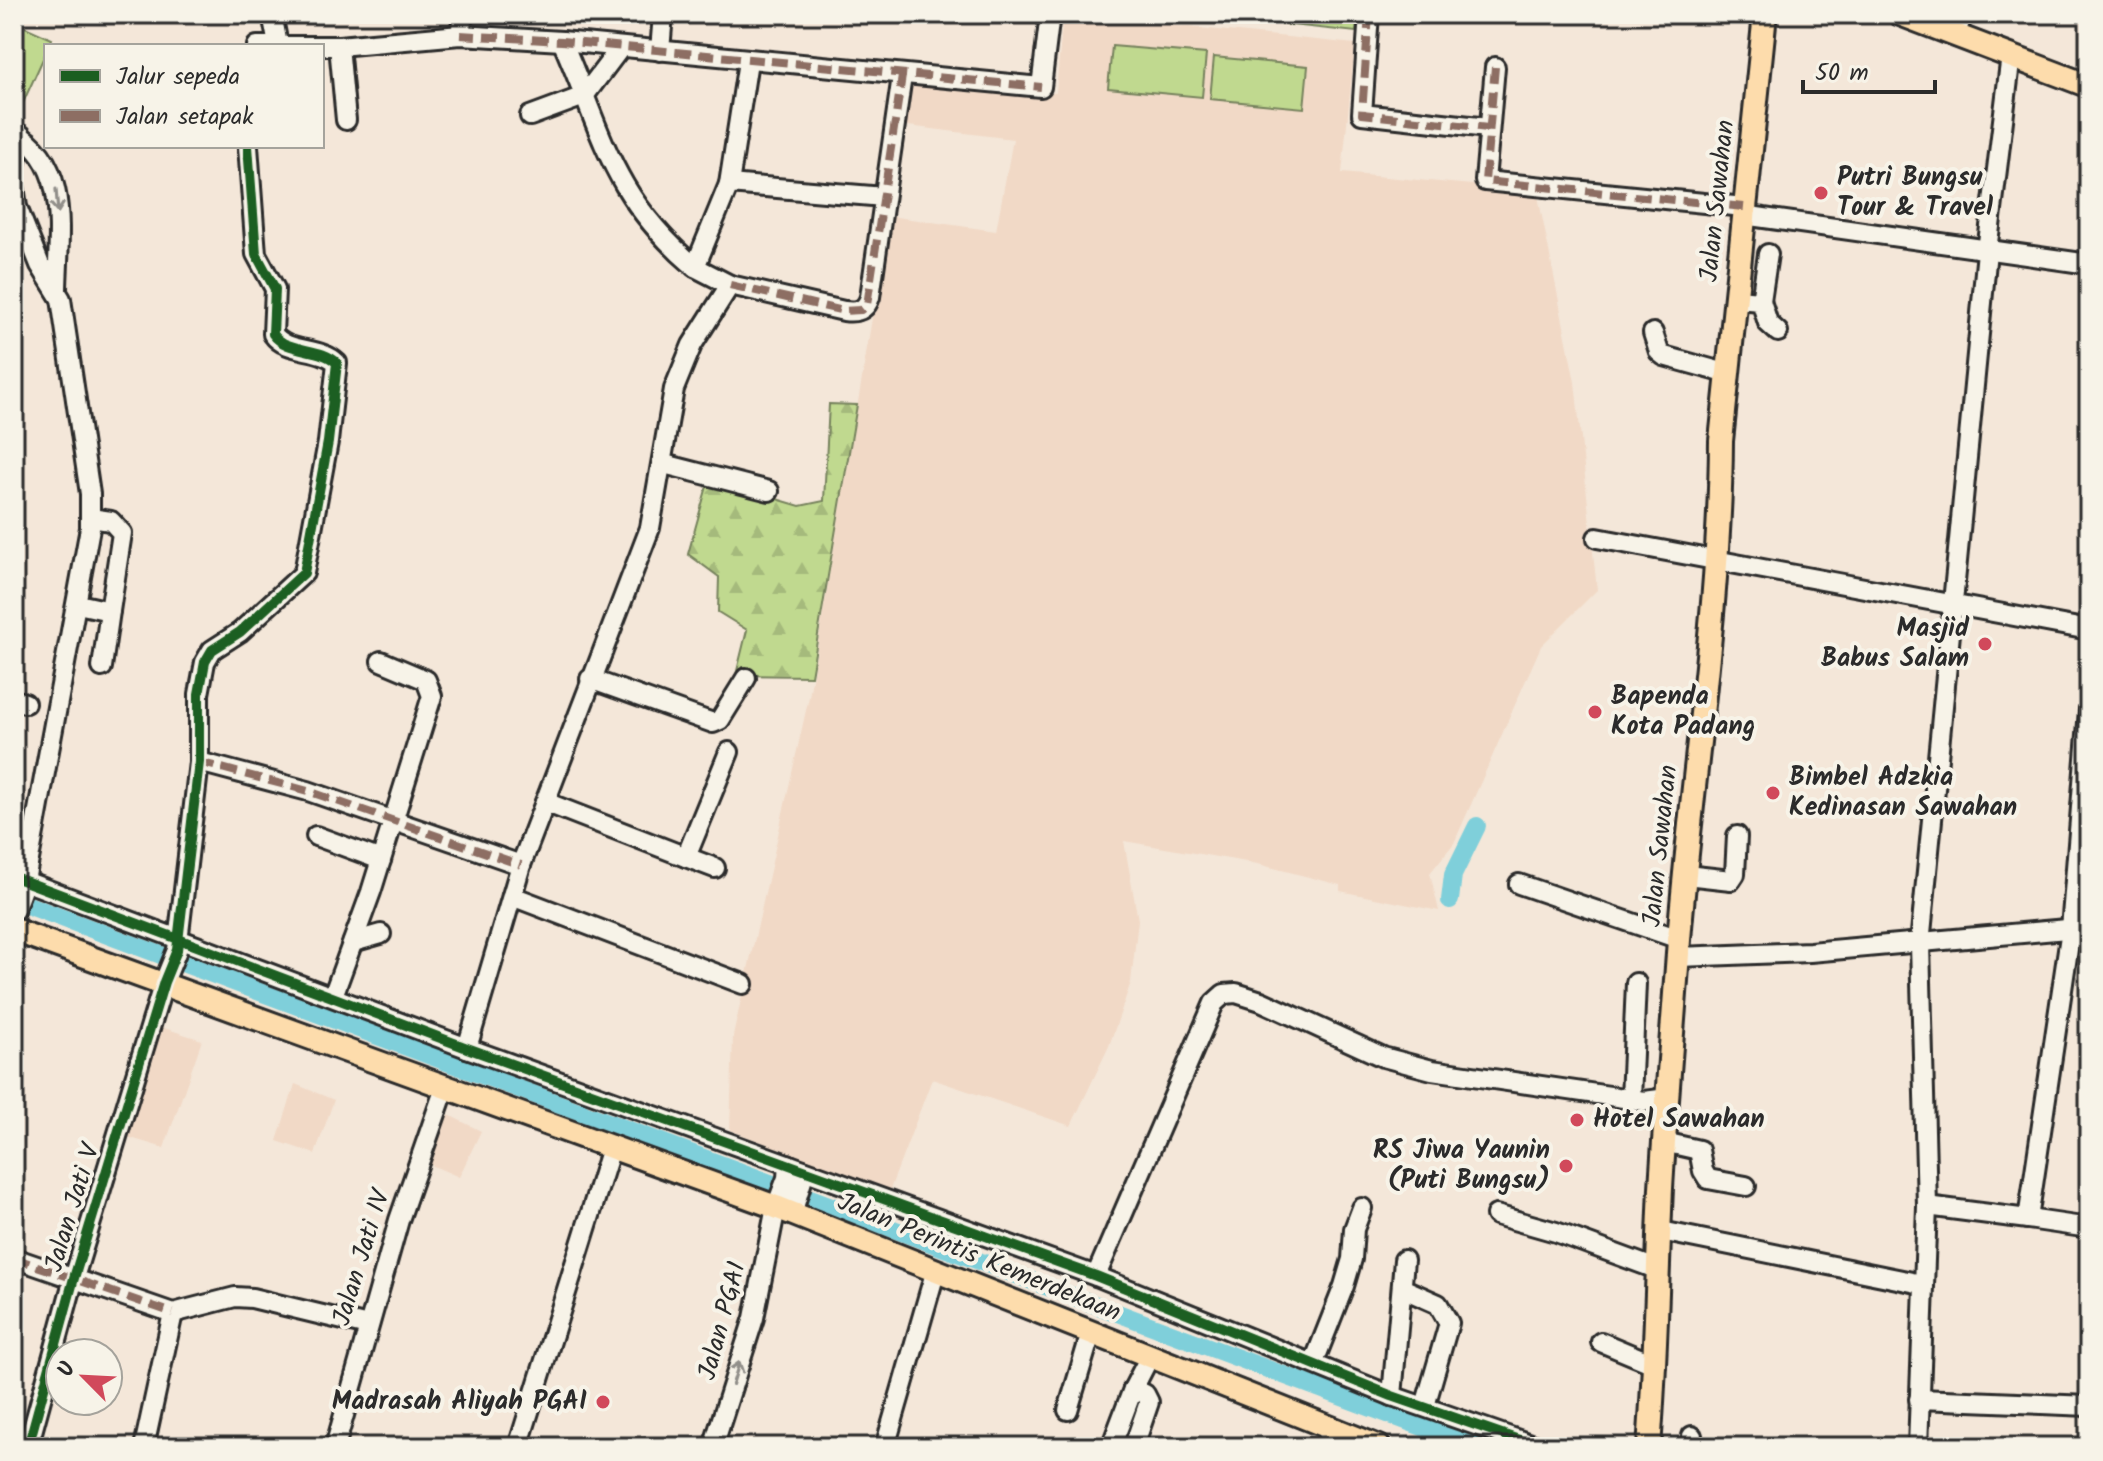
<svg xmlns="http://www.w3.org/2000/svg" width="2103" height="1461" font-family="Kalam,sans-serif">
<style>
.built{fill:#f1d9c6}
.green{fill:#c0d98f;stroke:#76825d;stroke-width:2}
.forest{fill:url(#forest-firs);stroke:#76825d;stroke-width:2}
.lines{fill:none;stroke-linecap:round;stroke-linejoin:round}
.canal{stroke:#7fcfda;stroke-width:18}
.minor-casing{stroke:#2b2b2b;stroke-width:24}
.major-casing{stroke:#2b2b2b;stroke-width:28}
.minor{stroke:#f7f3e8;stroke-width:18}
.major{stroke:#fddcac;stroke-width:22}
.quiet{stroke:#8d6e63;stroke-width:8;stroke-dasharray:16 8;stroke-linecap:butt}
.cycleway-casing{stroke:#f7f3e8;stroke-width:15}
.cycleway{stroke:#1b5e20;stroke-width:10}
.oneway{stroke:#918f8a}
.poi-dot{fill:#d1495b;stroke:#f7f3e8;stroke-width:3}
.labels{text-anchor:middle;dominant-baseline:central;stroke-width:8;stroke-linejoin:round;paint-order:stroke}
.poi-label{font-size:26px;font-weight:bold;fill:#2b2b2b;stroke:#f7f3e8;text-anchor:start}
.street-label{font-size:26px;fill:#2b2b2b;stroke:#f7f3e8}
</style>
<defs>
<pattern id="forest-firs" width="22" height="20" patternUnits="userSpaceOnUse" patternTransform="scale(2)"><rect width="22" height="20" fill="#c0d98f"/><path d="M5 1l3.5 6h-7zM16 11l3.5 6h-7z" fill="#a5ba7c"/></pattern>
</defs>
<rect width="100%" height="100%" fill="#f4e7d9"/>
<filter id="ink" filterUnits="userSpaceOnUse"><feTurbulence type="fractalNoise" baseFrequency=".0125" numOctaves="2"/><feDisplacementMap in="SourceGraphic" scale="16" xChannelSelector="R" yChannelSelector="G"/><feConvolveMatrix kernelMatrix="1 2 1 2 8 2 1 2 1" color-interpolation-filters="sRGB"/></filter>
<g filter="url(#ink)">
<g class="built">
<polygon points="1063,14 1355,44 1342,173 1537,191 1575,382 1597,590 1541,646 1454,843 1430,873 1439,911 1340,891 1340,885 1258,864 1124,841 1138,920 1131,982 1109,1046 1071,1126 932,1079 889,1192 730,1130 733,1036 809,697 889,216 996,231 1013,139 900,125 906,81 1056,93"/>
<polygon points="161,1027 202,1040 164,1148 124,1136"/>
<polygon points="295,1084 334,1100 315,1154 277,1141"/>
<polygon points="447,1114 481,1131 459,1177 422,1161"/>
</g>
<g class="green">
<polygon points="1191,14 1358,14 1356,32"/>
<polygon points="14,22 52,39 22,105 14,102"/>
<polygon points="1112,46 1206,54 1202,97 1108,88"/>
<polygon points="1214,57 1308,66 1304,108 1210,99"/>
</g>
<polygon class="forest" points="829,404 857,405 811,676 736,675 747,630 718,612 719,577 688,554 709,479 800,506 824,501"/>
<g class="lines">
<g class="canal">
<polyline points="14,900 1476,1447"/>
<polyline points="1450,900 1453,875 1477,826"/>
</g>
<g class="minor-casing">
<g id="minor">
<polyline points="272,14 278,45"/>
<polyline points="1369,14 1362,114 1488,128"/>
<polyline points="460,35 463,14"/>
<polyline points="1955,35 1963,14"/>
<path d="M562 41C604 137 611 195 695 267"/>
<polyline points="257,46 339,46 460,35 562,41 1041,87 1050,14"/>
<polyline points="339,46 346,120"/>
<polyline points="660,51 663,14"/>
<polyline points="1495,67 1485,181 1744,207"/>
<polyline points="530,116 584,96 621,47"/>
<path d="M14 132C71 163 58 234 57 289"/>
<polyline points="14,170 21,135"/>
<polyline points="729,184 748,61"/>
<polyline points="14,186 17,207 40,265 61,299 90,494 90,528 25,881 14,910"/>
<path d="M884 197 729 184 695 267 730 285 844 311C858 313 866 310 870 297L902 76"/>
<polyline points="1743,215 2089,264"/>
<polyline points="1736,299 1761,301 1768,323 1778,332"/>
<polyline points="1761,301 1768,254"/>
<polyline points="1653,333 1659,352 1664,356 1729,374"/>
<polyline points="664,464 769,491"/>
<polyline points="1597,538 2089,630"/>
<polyline points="78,604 110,611 122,533 111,521 90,518"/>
<polyline points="102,667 110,611"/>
<polyline points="590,679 713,723 720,720 746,678"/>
<polyline points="14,700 25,703"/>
<polyline points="199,762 308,791 521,865"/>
<polyline points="545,802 686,857 729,752"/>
<polyline points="316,836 381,860"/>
<polyline points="686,857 715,868"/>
<polyline points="1686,875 1731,880 1735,874 1737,836"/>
<polyline points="14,877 467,1048 1096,1276 1392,1396 1539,1447"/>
<polyline points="1519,884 1679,939"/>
<polyline points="512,896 743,984"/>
<polyline points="353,942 381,934"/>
<polyline points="1678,957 1810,952 2089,927"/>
<polyline points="333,996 371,892 432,696 426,680 381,661"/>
<polyline points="467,1048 521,865 650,528 674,389 692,345 730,285"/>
<polyline points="1631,1099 1636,983"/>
<polyline points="1664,1142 1699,1150 1703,1171 1708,1179 1746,1186"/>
<polyline points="1927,1206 2028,1219 2071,929 2089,710"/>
<polyline points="792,1214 805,1171"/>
<polyline points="1496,1215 1556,1232 1659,1270"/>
<polyline points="2028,1219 2089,1228"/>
<polyline points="1661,1231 1922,1284"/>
<polyline points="14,1258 173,1313 235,1297 252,1298 368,1326"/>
<polyline points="1096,1276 1214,1003 1224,994 1236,993 1261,1001 1383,1057 1432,1070 1644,1101 1668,1098"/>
<polyline points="1404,1289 1438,1304 1449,1323 1425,1406"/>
<polyline points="1601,1342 1656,1365"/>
<polyline points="1314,1362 1344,1286 1352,1259 1354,1229 1362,1208"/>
<polyline points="1133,1389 1145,1394 1149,1402 1135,1443"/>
<polyline points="1392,1396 1404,1260"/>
<polyline points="1919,1399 2089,1406"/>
<polyline points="1068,1410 1091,1333"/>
<path d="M28 1447 74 1278 164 982 177 950 199 762V694L205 662 212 650 240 632 304 573 328 442 337 363C320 346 287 354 273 334L275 289 256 254 248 146"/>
<polyline points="144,1447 173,1313"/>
<polyline points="335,1447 399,1220 446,1085"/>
<polyline points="518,1447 611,1148"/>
<polyline points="713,1447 754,1318 776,1207 787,1178 788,1164"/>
<polyline points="885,1447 935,1273"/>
<polyline points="1111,1447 1133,1389 1150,1356"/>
<polyline points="1325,1447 1331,1429"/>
<polyline points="1692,1447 1692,1436"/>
<polyline points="1918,1447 1927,1206 1920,944 1987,251 2011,55"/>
</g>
</g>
<g class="major-casing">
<g id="major">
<polyline points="1900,14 2089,86"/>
<polyline points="14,930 776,1207 1379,1447"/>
<path d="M1649 1447C1656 1360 1657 1274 1661 1188 1666 1105 1673 1023 1679 940 1692 774 1720 608 1721 441L1765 14"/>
</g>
</g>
<use href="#minor" class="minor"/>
<use href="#major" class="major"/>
<g class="quiet">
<polyline points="1369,14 1362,114 1488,128"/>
<polyline points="460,35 562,41 1041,87"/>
<polyline points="1495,67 1485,181 1744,207"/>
<polyline points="730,285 844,311 861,310 867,305 902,76"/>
<polyline points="199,762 308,791 521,865"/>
<polyline points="14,1258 173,1313"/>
</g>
<g class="cycleway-casing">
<g id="cycleway">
<polyline points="14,877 467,1048 1096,1276 1392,1396 1539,1447"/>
<path d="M28 1447 74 1278 164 982 177 950 199 762V694L205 662 212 650 240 632 304 573 328 442 337 363C320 346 287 354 273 334L275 289 256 254 248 146"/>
</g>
</g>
<use href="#cycleway" class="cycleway"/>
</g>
<defs><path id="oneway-shaft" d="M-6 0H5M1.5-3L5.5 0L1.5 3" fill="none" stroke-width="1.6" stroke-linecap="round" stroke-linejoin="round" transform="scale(2)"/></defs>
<g class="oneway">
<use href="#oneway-shaft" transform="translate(57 201) rotate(85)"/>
<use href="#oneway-shaft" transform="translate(736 1373) rotate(-73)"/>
</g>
</g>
<g class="poi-dot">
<circle cx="1821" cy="193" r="8"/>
<circle cx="1985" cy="644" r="8"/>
<circle cx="1595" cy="712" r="8"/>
<circle cx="1773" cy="793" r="8"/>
<circle cx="1577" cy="1120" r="8"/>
<circle cx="1566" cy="1166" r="8"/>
<circle cx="603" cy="1402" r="8"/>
</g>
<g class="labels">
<g class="poi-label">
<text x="1837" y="178">Putri Bungsu<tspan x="1837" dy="30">Tour &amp; Travel</tspan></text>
<text x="1969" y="629" text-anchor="end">Masjid<tspan x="1969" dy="30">Babus Salam</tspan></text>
<text x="1611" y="697">Bapenda<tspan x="1611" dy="30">Kota Padang</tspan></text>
<text x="1789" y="778">Bimbel Adzkia<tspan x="1789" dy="30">Kedinasan Sawahan</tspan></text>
<text x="1593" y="1120">Hotel Sawahan</text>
<text x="1550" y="1151" text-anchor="end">RS Jiwa Yaunin<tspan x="1550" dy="30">(Puti Bungsu)</tspan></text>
<text x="587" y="1402" text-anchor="end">Madrasah Aliyah PGAI</text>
</g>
<g class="street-label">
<text transform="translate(1718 201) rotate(-84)">Jalan Sawahan</text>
<text transform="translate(1661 846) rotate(-84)">Jalan Sawahan</text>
<text transform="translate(73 1208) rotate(-73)">Jalan Jati V</text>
<text transform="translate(362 1258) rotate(-73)">Jalan Jati IV</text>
<text transform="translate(979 1258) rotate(22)">Jalan Perintis Kemerdekaan</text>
<text transform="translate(723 1321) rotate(-75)">Jalan PGAI</text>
</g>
</g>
<rect width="2103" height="1461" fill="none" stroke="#f7f3e8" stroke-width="48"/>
<rect x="24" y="24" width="2055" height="1413" fill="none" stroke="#2b2b2b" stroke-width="3" filter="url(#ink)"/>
<rect x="44" y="44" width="280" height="104" fill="#f7f3e8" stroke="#a5a39c" stroke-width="2"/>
<rect x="60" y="70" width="40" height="12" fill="#1b5e20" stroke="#a5a39c" stroke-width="2"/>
<text x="116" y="84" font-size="24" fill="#2b2b2b">Jalur sepeda</text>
<rect x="60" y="110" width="40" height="12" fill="#8d6e63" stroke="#a5a39c" stroke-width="2"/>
<text x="116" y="124" font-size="24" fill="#2b2b2b">Jalan setapak</text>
<g transform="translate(84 1377) rotate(294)"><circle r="38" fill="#f7f3e8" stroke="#a5a39c" stroke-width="2"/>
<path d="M0-6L14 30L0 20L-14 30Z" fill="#d1495b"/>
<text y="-12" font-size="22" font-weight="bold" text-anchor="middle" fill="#2b2b2b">U</text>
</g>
<path d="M1803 80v12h132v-12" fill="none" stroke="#2b2b2b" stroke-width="4"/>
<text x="1815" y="80" font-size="24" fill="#2b2b2b" stroke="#f7f3e8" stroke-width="6" paint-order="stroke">50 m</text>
</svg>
